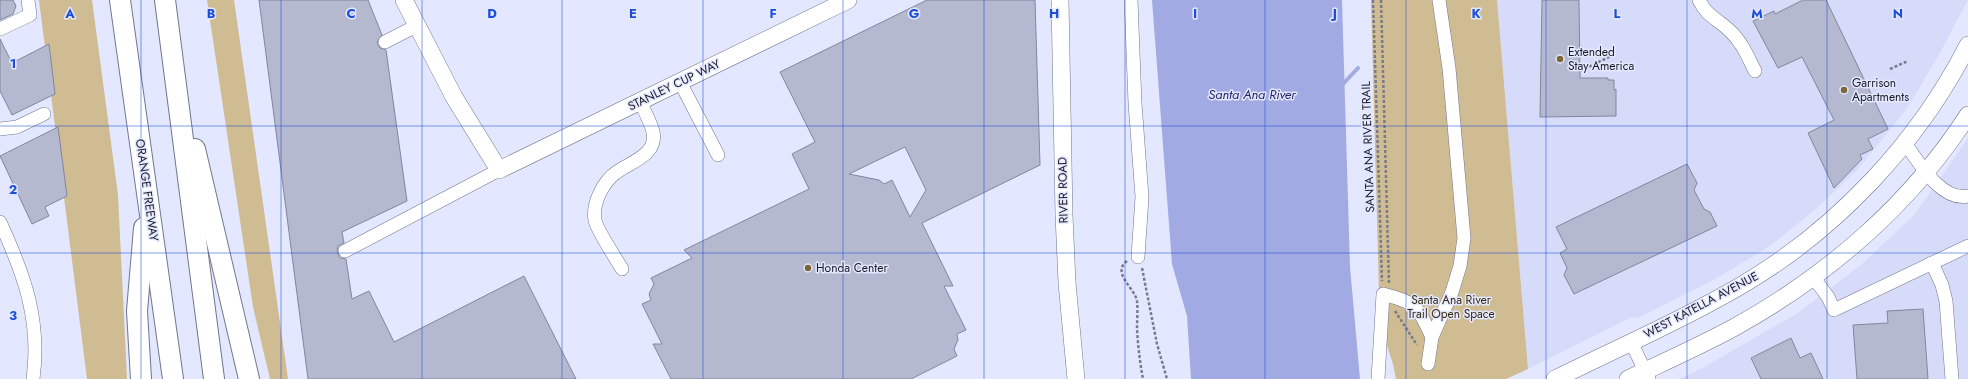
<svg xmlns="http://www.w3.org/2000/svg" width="1968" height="379" font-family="Jost,sans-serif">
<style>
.built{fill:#d6dbfa}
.green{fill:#cfbc93}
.water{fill:#a1aae3}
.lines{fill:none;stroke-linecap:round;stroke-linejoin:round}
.stream{stroke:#a1aae3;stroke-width:4}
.building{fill:#b5b9d0;stroke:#82869b;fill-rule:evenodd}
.minor-casing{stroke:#72768b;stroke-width:14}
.major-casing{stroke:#72768b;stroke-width:18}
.highway-casing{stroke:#72768b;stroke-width:22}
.path{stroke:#787b8a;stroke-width:2.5;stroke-dasharray:3 2;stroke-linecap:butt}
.minor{stroke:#fff;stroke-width:13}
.major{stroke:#fff;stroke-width:17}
.highway{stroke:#fff;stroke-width:20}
.grid{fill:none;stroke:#1d4ed8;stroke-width:1;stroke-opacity:0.55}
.poi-dot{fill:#7c6635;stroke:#e3e7ff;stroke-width:1.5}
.labels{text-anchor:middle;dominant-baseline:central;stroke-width:3;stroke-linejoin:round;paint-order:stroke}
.poi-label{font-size:12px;fill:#1a1c24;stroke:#e3e7ff;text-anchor:start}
.street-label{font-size:12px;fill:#1a1c24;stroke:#e3e7ff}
.park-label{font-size:12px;fill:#382c11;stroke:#e3e7ff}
.water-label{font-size:13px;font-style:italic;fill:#252667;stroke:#e3e7ff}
.grid-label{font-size:13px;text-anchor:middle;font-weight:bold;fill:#1d4ed8;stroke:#e3e7ff;stroke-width:3;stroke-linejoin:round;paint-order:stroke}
</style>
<rect width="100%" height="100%" fill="#e3e7ff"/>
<g class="built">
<polygon points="1497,0 1968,0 1940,53 1906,110 1857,170 1815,210 1770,246 1719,277 1638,318 1632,317 1528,369"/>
<polygon points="1968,138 1968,379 1679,379 1704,367 1798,313 1862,264 1916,213"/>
</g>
<g class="green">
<polygon points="39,0 92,0 118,195 127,379 87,379"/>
<polygon points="207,0 234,0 288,379 270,379 253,307"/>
<polygon points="1371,0 1497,0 1528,369 1506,379 1396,379 1393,364 1379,321 1379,293"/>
</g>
<polygon class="water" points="1152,0 1342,0 1350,267 1360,379 1191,379 1187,316 1172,264"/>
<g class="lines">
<polyline class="stream" points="1342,85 1358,68"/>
</g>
<g class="building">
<polygon points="0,0 13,0 16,6 13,14 0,20"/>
<polygon points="259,0 368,0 382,35 377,42 380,48 386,50 407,201 342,232 344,243 338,246 337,251 340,258 346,259 352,299 369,291 394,342 524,276 576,379 308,379"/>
<path d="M927 0H1035L1040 165 922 223 953 286H944L966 330 957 334 958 340 954 349 957 356 911 379H671L653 344H662L642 304 651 300 649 294 654 284 651 278 692 258 684 250 809 189 792 154 815 142 780 72ZM905 147 926 190 910 217 892 180 884 184 879 180 849 174Z"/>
<polygon points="1542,0 1579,0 1580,78 1608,78 1608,80 1614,80 1614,90 1616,89 1616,116 1540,117"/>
<polygon points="1803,0 1826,0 1888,129 1868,139 1873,149 1860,155 1862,159 1834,188 1808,133 1834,120 1802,57 1778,68 1753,21 1774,11 1775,14"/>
<polygon points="0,39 12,63 49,44 55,94 12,115 0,91"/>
<polygon points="58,127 67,196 45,207 49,216 32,224 0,156"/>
<polygon points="1687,164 1697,183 1694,190 1704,209 1710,212 1717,226 1574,294 1564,275 1567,268 1560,253 1567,249 1556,227"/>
<polygon points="1923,309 1928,379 1857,379 1853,325 1888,323 1887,311"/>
<polygon points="1791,338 1800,358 1811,353 1823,379 1761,379 1751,358"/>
</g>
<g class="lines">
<g class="minor-casing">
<g id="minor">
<polyline points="1131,0 1135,103 1142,197 1138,257"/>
<path d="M1699 0C1707 17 1718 19 1730 31 1742 42 1748 57 1755 71"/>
<polyline points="0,29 30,15 28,0"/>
<polyline points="385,42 416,26"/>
<polyline points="680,82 718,155"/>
<polyline points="0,129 17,127 44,114"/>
<path d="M1905 143C1918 161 1941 202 1968 196"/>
<path d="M0 222C24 274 41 320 33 379"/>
<polyline points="345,251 499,170"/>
<polyline points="1932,263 1942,285 1946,301 1952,379"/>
<path d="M622 269C616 258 597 231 595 220 592 204 603 181 617 172 630 162 658 155 653 132 651 122 644 111 640 101"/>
<polyline points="1813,277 1828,297 1834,310 1968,246"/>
<polyline points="1631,342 1649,379"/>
<polyline points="1428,364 1432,337 1452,292 1460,266 1464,238 1449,68 1439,0"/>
<path d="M1378 379 1383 294C1417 303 1417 306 1432 337"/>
</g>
</g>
<g class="major-casing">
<g id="major">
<polyline points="404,0 454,97 499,170 848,0"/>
<polyline points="1060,0 1064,215 1067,283 1076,379"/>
<path d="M1555 379C1618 348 1682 320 1742 285 1837 229 1918 143 1968 45"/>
<path d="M1628 379C1664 362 1700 346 1735 327 1827 276 1910 205 1968 115"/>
</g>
</g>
<g class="highway-casing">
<g id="highway">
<polyline points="120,0 173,379"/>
<polyline points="165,0 214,379"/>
<polyline points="195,149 249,379"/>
<polyline points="141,379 137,311 144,228"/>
</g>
</g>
<g class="path">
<polyline points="1373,0 1382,281"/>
<polyline points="1381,0 1389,284"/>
<polyline points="1890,69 1908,61"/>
<polyline points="1580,71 1611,56"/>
<path d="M1127 261C1111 273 1135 288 1137 301 1138 310 1137 320 1137 329 1138 346 1140 363 1143 379"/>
<polyline points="1142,268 1157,344 1167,379"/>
<polyline points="1395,311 1417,345"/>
</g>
<use href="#minor" class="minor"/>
<use href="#major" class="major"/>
<use href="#highway" class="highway"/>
</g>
<path class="grid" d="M141 0V379M281 0V379M422 0V379M562 0V379M703 0V379M843 0V379M984 0V379M1125 0V379M1265 0V379M1406 0V379M1546 0V379M1687 0V379M1827 0V379M0 126H1968M0 253H1968"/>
<g class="poi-dot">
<circle cx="1560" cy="59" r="4"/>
<circle cx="1844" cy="90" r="4"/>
<circle cx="808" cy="268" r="4"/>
</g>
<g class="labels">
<g class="poi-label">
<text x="1568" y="52">Extended<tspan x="1568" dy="14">Stay America</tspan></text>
<text x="1852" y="83">Garrison<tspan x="1852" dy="14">Apartments</tspan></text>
<text x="816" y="268">Honda Center</text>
</g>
<g class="street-label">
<text transform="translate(674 85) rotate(-26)">STANLEY CUP WAY</text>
<text transform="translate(1368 147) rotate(-92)">SANTA ANA RIVER TRAIL</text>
<text transform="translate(147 190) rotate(82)">ORANGE FREEWAY</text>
<text transform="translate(1063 190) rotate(-91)">RIVER ROAD</text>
<text transform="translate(1701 305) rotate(-28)">WEST KATELLA AVENUE</text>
</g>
<g class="park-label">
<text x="1451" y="300">Santa Ana River<tspan x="1451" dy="14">Trail Open Space</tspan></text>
</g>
<g class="water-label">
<text x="1252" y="94">Santa Ana River</text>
</g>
</g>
<g class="grid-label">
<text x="70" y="18">A</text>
<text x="211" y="18">B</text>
<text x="351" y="18">C</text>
<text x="492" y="18">D</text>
<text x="633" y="18">E</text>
<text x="773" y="18">F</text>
<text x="914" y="18">G</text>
<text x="1054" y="18">H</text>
<text x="1195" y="18">I</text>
<text x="1335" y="18">J</text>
<text x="1476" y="18">K</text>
<text x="1617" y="18">L</text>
<text x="1757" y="18">M</text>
<text x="1898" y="18">N</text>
<text x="13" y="68">1</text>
<text x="13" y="194">2</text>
<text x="13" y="320">3</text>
</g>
</svg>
